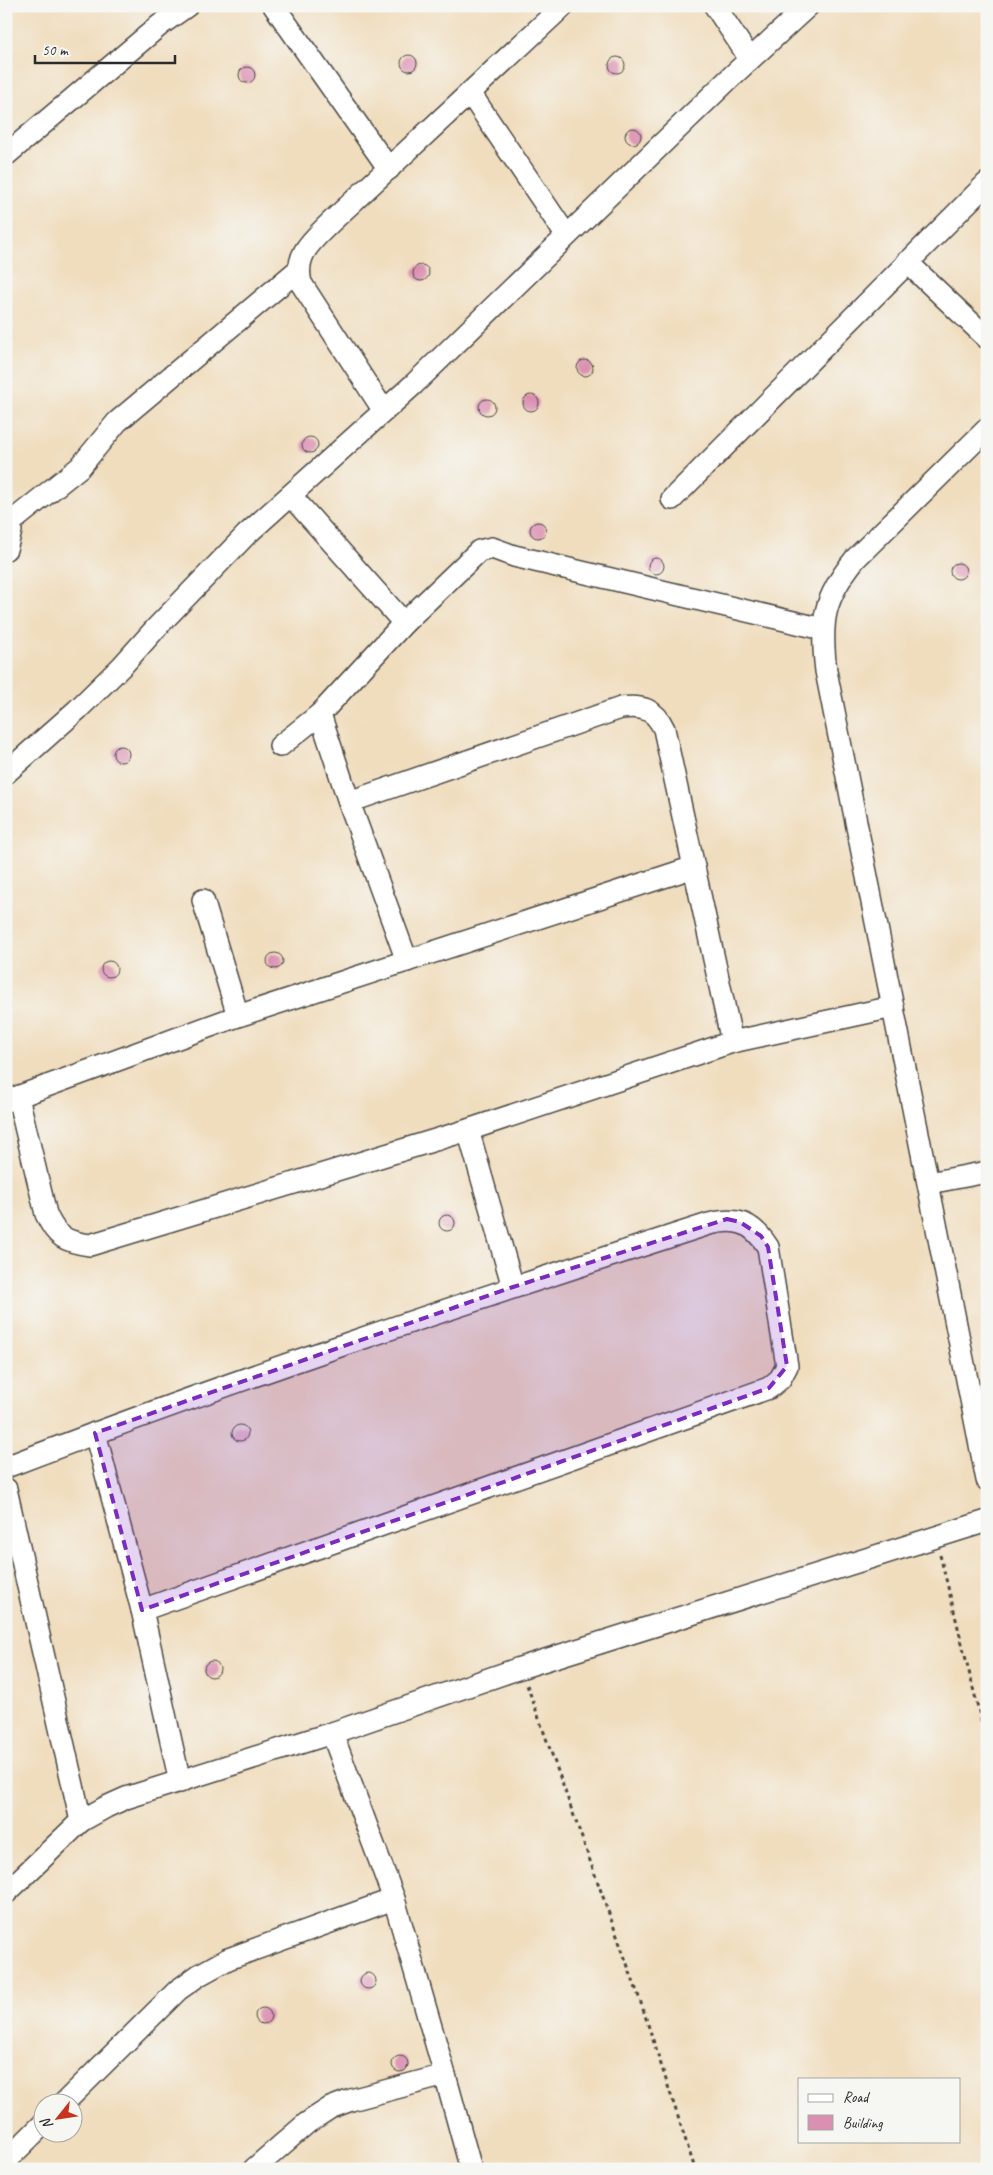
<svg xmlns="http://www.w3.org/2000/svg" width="993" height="2175" font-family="Caveat,sans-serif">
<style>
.building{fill:#db90b2}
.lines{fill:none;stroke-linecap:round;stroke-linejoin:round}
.minor-casing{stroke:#494641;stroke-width:24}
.path{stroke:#494641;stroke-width:3;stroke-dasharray:4 4;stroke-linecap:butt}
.minor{stroke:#fff;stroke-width:21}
.marked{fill:#7b2cbf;fill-opacity:0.2;stroke:#7b2cbf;stroke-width:4;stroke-dasharray:10 6;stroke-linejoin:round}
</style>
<rect width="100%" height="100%" fill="#f6f6f2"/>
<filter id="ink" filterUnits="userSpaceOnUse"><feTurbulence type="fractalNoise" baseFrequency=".02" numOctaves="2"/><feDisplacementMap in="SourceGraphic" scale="10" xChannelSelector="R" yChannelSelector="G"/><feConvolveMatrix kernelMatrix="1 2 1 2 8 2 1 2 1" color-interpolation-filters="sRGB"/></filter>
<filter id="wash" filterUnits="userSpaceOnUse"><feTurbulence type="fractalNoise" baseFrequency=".0096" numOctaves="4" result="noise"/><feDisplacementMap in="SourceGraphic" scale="20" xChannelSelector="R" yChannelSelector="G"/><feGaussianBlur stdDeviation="1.12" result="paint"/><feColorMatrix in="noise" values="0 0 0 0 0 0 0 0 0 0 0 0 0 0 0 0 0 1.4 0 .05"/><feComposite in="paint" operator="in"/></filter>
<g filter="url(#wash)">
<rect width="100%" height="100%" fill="#f0ddbe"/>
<g id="blocks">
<g class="building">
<circle cx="409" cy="63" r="8"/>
<circle cx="617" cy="65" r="8"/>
<circle cx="247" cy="75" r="8"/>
<circle cx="633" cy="136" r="8"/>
<circle cx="421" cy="273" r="8"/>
<circle cx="585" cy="368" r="8"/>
<circle cx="531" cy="403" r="8"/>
<circle cx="487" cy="407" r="8"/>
<circle cx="310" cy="445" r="8"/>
<circle cx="538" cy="530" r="8"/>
<circle cx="656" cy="566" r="8"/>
<circle cx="958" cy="571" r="8"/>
<circle cx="121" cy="754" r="8"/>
<circle cx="275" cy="961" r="8"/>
<circle cx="109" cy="969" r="8"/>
<circle cx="447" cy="1223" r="8"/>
<circle cx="240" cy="1433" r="8"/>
<circle cx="212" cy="1669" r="8"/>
<circle cx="368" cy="1981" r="8"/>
<circle cx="263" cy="2016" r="8"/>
<circle cx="400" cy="2064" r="8"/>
</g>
</g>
</g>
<g filter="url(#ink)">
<use href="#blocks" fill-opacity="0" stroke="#494641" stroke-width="1"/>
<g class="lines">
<g class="minor-casing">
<g id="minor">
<polyline points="274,6 389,169"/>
<polyline points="715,6 750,59"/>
<polyline points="470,93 566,235"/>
<polyline points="6,155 160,25 187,6"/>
<polyline points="907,262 987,338"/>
<path d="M384 411 301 283C294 254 312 241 331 222L563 6"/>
<path d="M987 429 855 559C823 599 820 621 826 671L987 1480"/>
<polyline points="291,496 404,623"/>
<polyline points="672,499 987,183"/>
<polyline points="6,516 11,531 6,549"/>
<polyline points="10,523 80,467 117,422 298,270"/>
<polyline points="320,714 349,802 407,961"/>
<polyline points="280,746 320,714 404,623 479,551 492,548 514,556 823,629"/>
<polyline points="6,773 77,710 122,666 156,628 246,535 414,384 732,76 808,6"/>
<path d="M349 802 621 708C642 705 655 709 664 729L732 1042"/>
<polyline points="203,900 238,1016"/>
<path d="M18 1097 46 1214C56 1237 66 1242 90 1245L468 1130 732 1042 893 1007"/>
<polyline points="6,1101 238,1016 694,867"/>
<polyline points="468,1130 513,1287"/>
<polyline points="929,1183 987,1172"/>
<polyline points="95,1433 142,1610 180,1782"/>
<path d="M6 1467C237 1378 473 1300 709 1224 737 1217 752 1222 768 1247L787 1366 780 1379 769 1388 142 1610"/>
<polyline points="6,1489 81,1821"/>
<polyline points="6,1893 81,1821 106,1807 126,1798 332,1733 520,1668 987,1521"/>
<polyline points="445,2075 471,2169"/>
<polyline points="65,2102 178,1990 199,1975 228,1959 394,1899"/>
<polyline points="6,2161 42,2125"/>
<polyline points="254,2169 307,2123 330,2108 351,2100 445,2075 394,1899 332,1733"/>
</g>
</g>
<g class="path">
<polyline points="940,1555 987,1744"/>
<polyline points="527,1685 640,2000 695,2169"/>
</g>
<use href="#minor" class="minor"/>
</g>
</g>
<path class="marked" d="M727 1219 740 1222 761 1236 768 1247 787 1366 769 1388 142 1610 95 1433 513 1287Z"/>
<rect width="993" height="2175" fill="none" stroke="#f6f6f2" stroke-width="25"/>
<rect x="798" y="2078" width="162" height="65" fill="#f6f6f2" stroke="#a5a5a2"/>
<rect x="808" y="2094" width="25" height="8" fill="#ffffff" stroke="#a5a5a2"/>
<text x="843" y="2102" font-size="15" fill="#2b2b2b">Road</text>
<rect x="808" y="2115" width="25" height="15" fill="#db90b2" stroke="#a5a5a2"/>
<text x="843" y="2128" font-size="15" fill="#2b2b2b">Building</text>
<g transform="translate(58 2118) rotate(240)"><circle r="24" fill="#f6f6f2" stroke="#a5a5a2"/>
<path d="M0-4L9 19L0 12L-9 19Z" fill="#c8321e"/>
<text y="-8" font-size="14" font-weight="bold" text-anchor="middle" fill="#2b2b2b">N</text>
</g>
<path d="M35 55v8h140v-8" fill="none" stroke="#2b2b2b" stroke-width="2.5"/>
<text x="42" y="55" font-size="15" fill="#2b2b2b" stroke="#f6f6f2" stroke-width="4" paint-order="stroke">50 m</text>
</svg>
